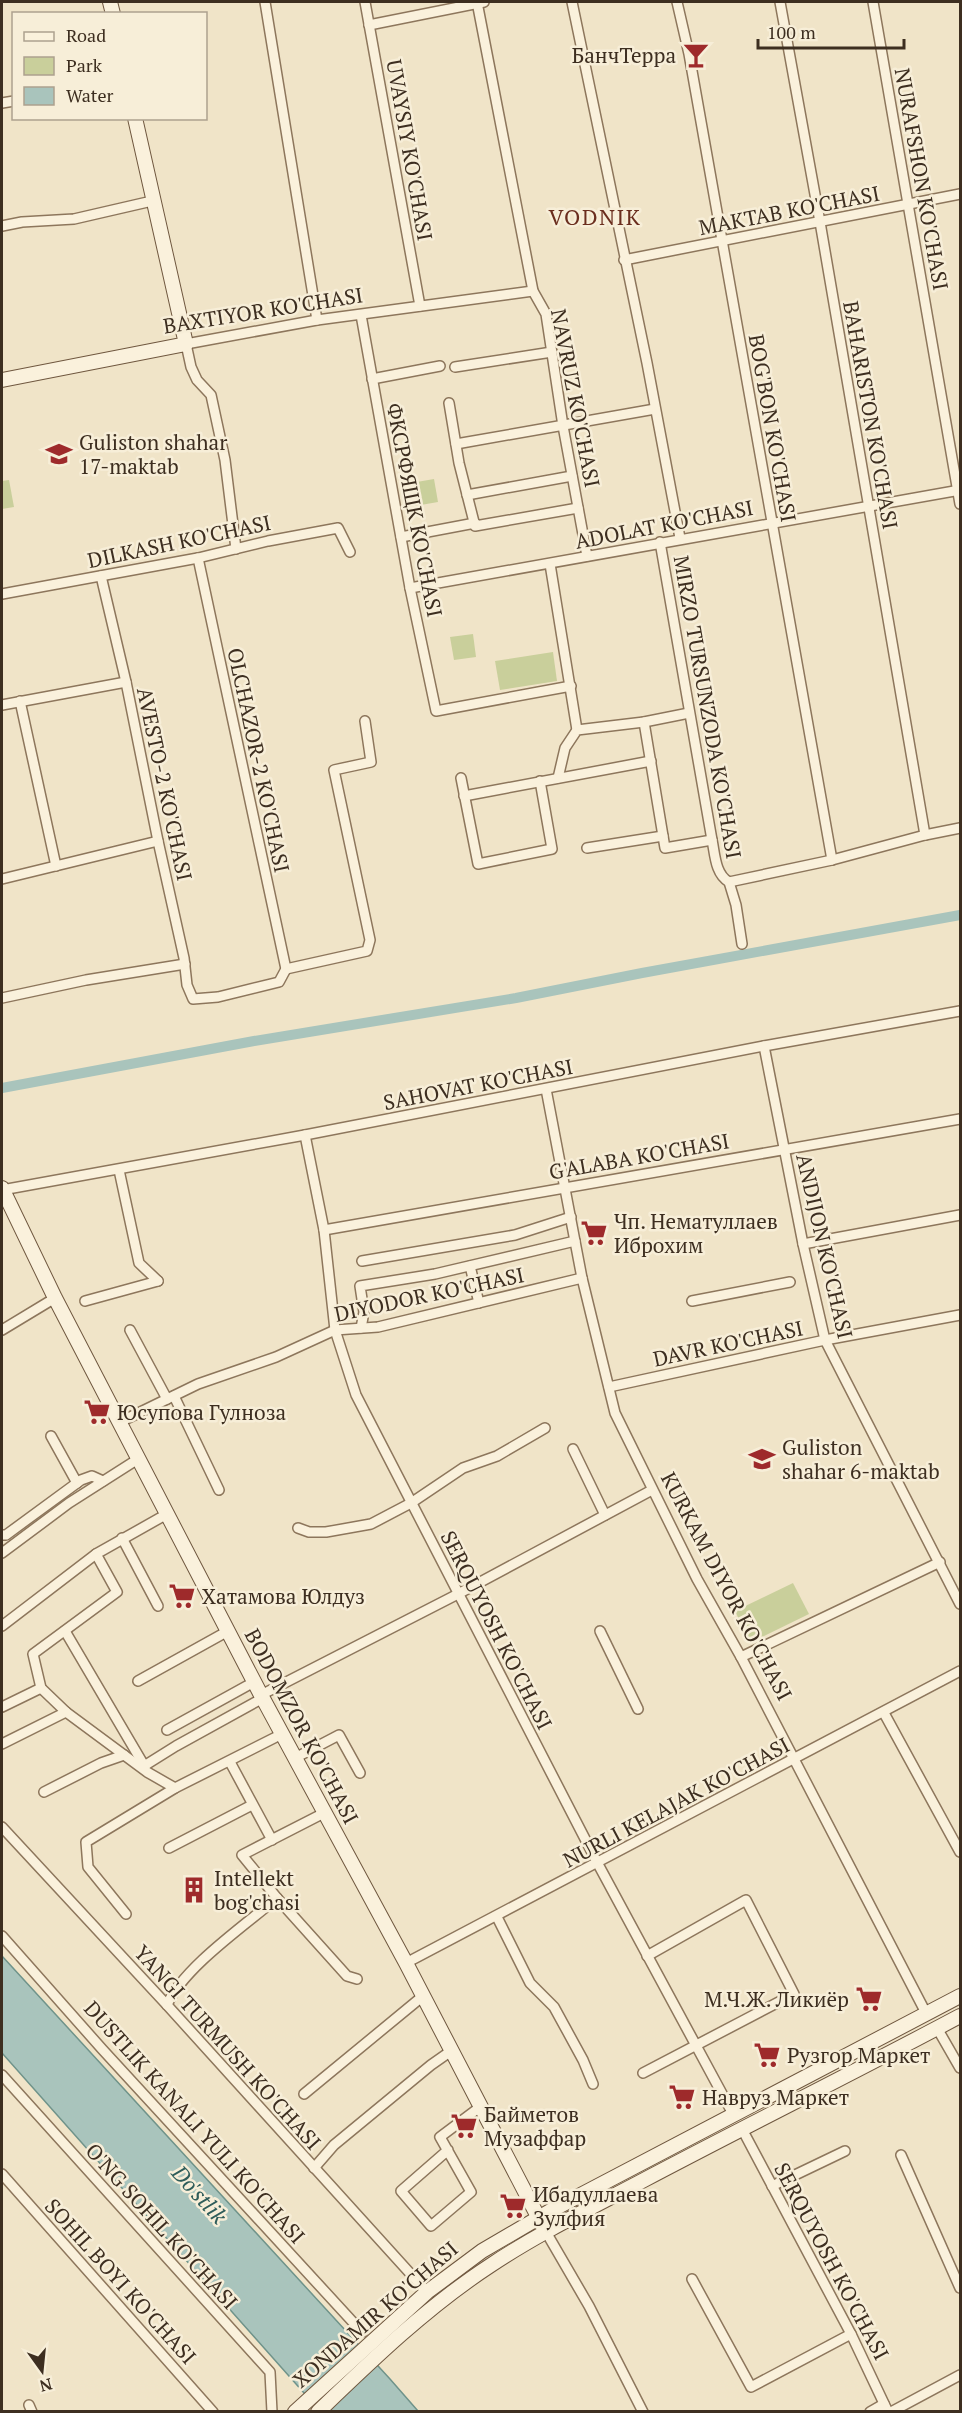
<svg xmlns="http://www.w3.org/2000/svg" width="962" height="2413" font-family="'PT Serif',serif">
<style>
.green{fill:#c9cf9b}
.water{fill:#a9c4bc;stroke:#6f938a;stroke-width:1.5}
.lines{fill:none;stroke-linecap:round;stroke-linejoin:round}
.canal{stroke:#a9c4bc;stroke-width:10}
.street-casing{stroke:#8d765c;stroke-width:12}
.secondary-casing{stroke:#6f573f;stroke-width:16}
.street{stroke:#faf1dc;stroke-width:9}
.secondary{stroke:#faf1dc;stroke-width:14}
.labels{text-anchor:middle;dominant-baseline:central;stroke-width:5;stroke-linejoin:round;paint-order:stroke}
.poi-label{font-size:21px;fill:#3d2e20;stroke:#f7eed8;text-anchor:start}
.street-label{font-size:21px;fill:#3d2e20;stroke:#f7eed8}
.neighbourhood-label{font-size:22px;letter-spacing:1.5px;fill:#6b2e1e;stroke:#f7eed8}
.water-label{font-size:22px;font-style:italic;fill:#2f5d5a;stroke:#f7eed8}
</style>
<rect width="100%" height="100%" fill="#f0e4c8"/>
<g class="green">
<polygon points="434,479 438,502 415,506 411,483"/>
<polygon points="9,480 14,507 2,509 2,481"/>
<polygon points="473,634 476,657 454,660 450,637"/>
<polygon points="553,652 557,681 500,690 495,661"/>
<polygon points="793,1583 809,1614 750,1643 735,1611"/>
</g>
<polygon class="water" points="2,1956 390,2379 418,2411 320,2411 2,2053"/>
<g class="lines">
<polyline class="canal" points="2,1088 254,1041 516,998 642,973 960,915"/>
<g class="street-casing">
<g id="street">
<polyline points="265,2 317,320"/>
<polyline points="365,2 420,306"/>
<polyline points="477,2 533,291 546,314 563,426 587,556"/>
<polyline points="572,2 647,363 680,538"/>
<polyline points="677,2 689,54 832,860"/>
<polyline points="780,2 820,222 925,835"/>
<polyline points="873,2 960,504"/>
<polyline points="369,25 484,2"/>
<polyline points="2,103 14,101"/>
<polyline points="2,226 22,222 74,219 152,201"/>
<polyline points="624,260 960,194"/>
<polyline points="361,315 410,588 436,711 571,686"/>
<polyline points="455,367 552,352"/>
<polyline points="372,379 440,366"/>
<polyline points="449,403 459,463 475,526 578,508"/>
<polyline points="456,444 655,409"/>
<polyline points="467,495 572,476"/>
<polyline points="401,537 475,523"/>
<path d="M660 542 712 840C715 854 715 874 729 882L736 905 742 944"/>
<polyline points="236,549 225,460 211,395 197,380 191,367 186,344 317,320 533,291"/>
<polyline points="198,558 286,969"/>
<polyline points="550,564 577,730"/>
<polyline points="101,576 126,682 158,841 184,958 187,985 193,999 218,997 279,982 286,969"/>
<polyline points="410,588 960,490"/>
<polyline points="2,594 198,558 268,541 338,528 350,552"/>
<polyline points="20,701 56,866"/>
<polyline points="2,705 126,682"/>
<polyline points="644,722 665,848 712,840"/>
<polyline points="461,778 478,864 552,849 540,781"/>
<polyline points="558,778 565,748 577,730 644,722 689,713"/>
<polyline points="464,796 651,761"/>
<polyline points="587,848 663,836"/>
<polyline points="2,879 158,841"/>
<polyline points="729,882 832,860 925,835 960,828"/>
<polyline points="286,969 367,951 370,940 334,770 371,762 365,721"/>
<polyline points="2,998 86,980 185,964"/>
<polyline points="764,1046 803,1244 825,1340 960,1604"/>
<polyline points="546,1089 582,1278 615,1413 697,1579 741,1657 926,2013"/>
<polyline points="305,1135 324,1230 335,1330 356,1395 598,1864 733,2114"/>
<polyline points="119,1170 139,1263 158,1281"/>
<polyline points="2,1190 305,1135 764,1046 960,1011"/>
<polyline points="324,1230 960,1119"/>
<polyline points="803,1244 960,1215"/>
<polyline points="362,1261 515,1235 571,1217"/>
<polyline points="470,1266 479,1303"/>
<polyline points="85,1301 158,1281"/>
<polyline points="692,1301 790,1282"/>
<polyline points="361,1328 364,1312 360,1286 435,1274 575,1241"/>
<polyline points="2,1330 55,1298"/>
<polyline points="130,1330 167,1399"/>
<polyline points="609,1387 825,1340 960,1315"/>
<polyline points="174,1396 219,1490"/>
<polyline points="120,1422 198,1384 276,1357 335,1330 378,1327 582,1278"/>
<polyline points="51,1436 77,1483"/>
<polyline points="573,1449 605,1515"/>
<polyline points="167,1514 96,1554 117,1592 33,1654 41,1688 66,1712 147,1772 175,1788"/>
<polyline points="298,1528 309,1532 326,1532 371,1524 411,1503 463,1468 497,1456 545,1428"/>
<polyline points="2,1535 6,1535 81,1480 92,1476 103,1481"/>
<polyline points="122,1538 158,1606"/>
<polyline points="2,1553 69,1503 138,1459"/>
<polyline points="2,1626 96,1554"/>
<polyline points="65,1631 145,1767"/>
<polyline points="600,1631 638,1709"/>
<polyline points="741,1657 940,1562"/>
<polyline points="138,1681 228,1631"/>
<polyline points="261,1695 458,1594 652,1490"/>
<polyline points="2,1707 41,1688"/>
<polyline points="884,1713 960,1852"/>
<polyline points="167,1730 254,1682"/>
<polyline points="2,1744 66,1712"/>
<polyline points="295,1758 339,1735 360,1773"/>
<polyline points="230,1762 272,1840"/>
<polyline points="144,1766 176,1746 263,1698"/>
<polyline points="44,1792 101,1763 124,1755"/>
<polyline points="324,1813 242,1855 277,1898 347,1976 357,1979"/>
<polyline points="2,1827 167,2005 427,2292"/>
<polyline points="169,1848 252,1805"/>
<polyline points="126,1914 88,1867 86,1842 175,1788 282,1734"/>
<polyline points="497,1917 530,1983 554,2007 583,2060 593,2084"/>
<polyline points="2,1936 102,2049 362,2332"/>
<polyline points="406,1963 960,1671"/>
<path d="M167 2005C183 1968 244 1926 277 1898"/>
<polyline points="937,2028 960,2068"/>
<polyline points="643,2073 794,1994 746,1900 647,1956"/>
<polyline points="2,2075 270,2372 272,2412"/>
<polyline points="304,2094 423,1996"/>
<polyline points="742,2129 851,2334 888,2412"/>
<polyline points="448,2150 401,2191 431,2226 471,2192 440,2137 480,2107"/>
<polyline points="901,2155 960,2288"/>
<polyline points="314,2168 334,2145 431,2065 451,2051"/>
<polyline points="2,2174 213,2412"/>
<polyline points="772,2186 845,2151"/>
<polyline points="546,2232 589,2306 643,2412"/>
<polyline points="692,2279 751,2387 851,2334"/>
<polyline points="29,2405 32,2412"/>
<polyline points="870,2412 884,2404"/>
<polyline points="891,2412 960,2375"/>
</g>
</g>
<g class="secondary-casing">
<g id="secondary">
<polyline points="110,2 113,14"/>
<polyline points="2,380 186,344 135,118"/>
<polyline points="2,1188 55,1298 261,1695 406,1963 546,2232"/>
<polyline points="295,2412 427,2292 482,2251 552,2210 960,1996"/>
<path d="M318 2412C372 2360 428 2306 491 2265 539 2233 591 2208 642 2181 748 2125 855 2072 960 2016"/>
</g>
</g>
<use href="#street" class="street"/>
<use href="#secondary" class="secondary"/>
</g>
<defs>
<g id="bar-bare" transform="scale(2.07)"><path d="M-6-5H6L.8 .8V4.5H3.5V6h-7V4.5H-.8V.8Z" fill="#9e2a2b" stroke="#f7eed8" stroke-width="2.5" paint-order="stroke"/></g>
<g id="school-bare" transform="scale(2.07)"><path d="M0-5L7-2L0 1L-7-2ZM-4 1L0 2.5L4 1V4Q0 6-4 4Z" fill="#9e2a2b" stroke="#f7eed8" stroke-width="2.5" paint-order="stroke"/></g>
<g id="supermarket-bare" transform="scale(2.07)"><path d="M-6-5.5h2.5l.6 2H6L4.5 2H-2.5L-4.4-4H-6ZM-1.5 3.2a1.3 1.3 0 1 0 .1 0ZM3 3.2a1.3 1.3 0 1 0 .1 0Z" fill="#9e2a2b" stroke="#f7eed8" stroke-width="2.5" paint-order="stroke"/></g>
<g id="building-bare" transform="scale(2.07)"><path d="M-4-6H4V6H1V3H-1V6H-4ZM-2.5-4.3h1.7v1.8h-1.7ZM.8-4.3h1.7v1.8H.8ZM-2.5-1h1.7V.8h-1.7ZM.8-1h1.7V.8H.8Z" fill="#9e2a2b" stroke="#f7eed8" stroke-width="2.5" paint-order="stroke"/></g>
</defs>
<g fill-rule="evenodd">
<use href="#bar-bare" x="696" y="55"/>
<use href="#school-bare" x="59" y="454"/>
<use href="#supermarket-bare" x="594" y="1233"/>
<use href="#supermarket-bare" x="97" y="1412"/>
<use href="#school-bare" x="762" y="1459"/>
<use href="#supermarket-bare" x="182" y="1596"/>
<use href="#building-bare" x="194" y="1890"/>
<use href="#supermarket-bare" x="869" y="1999"/>
<use href="#supermarket-bare" x="767" y="2055"/>
<use href="#supermarket-bare" x="682" y="2097"/>
<use href="#supermarket-bare" x="464" y="2126"/>
<use href="#supermarket-bare" x="513" y="2206"/>
</g>
<g class="labels">
<g class="poi-label">
<text x="676" y="55" text-anchor="end">БанчТерра</text>
<text x="79" y="442">Guliston shahar<tspan x="79" dy="24">17-maktab</tspan></text>
<text x="614" y="1221">Чп. Нематуллаев<tspan x="614" dy="24">Иброхим</tspan></text>
<text x="117" y="1412">Юсупова Гулноза</text>
<text x="782" y="1447">Guliston<tspan x="782" dy="24">shahar 6-maktab</tspan></text>
<text x="202" y="1596">Хатамова Юлдуз</text>
<text x="214" y="1878">Intellekt<tspan x="214" dy="24">bog'chasi</tspan></text>
<text x="849" y="1999" text-anchor="end">М.Ч.Ж. Ликиёр</text>
<text x="787" y="2055">Рузгор Маркет</text>
<text x="702" y="2097">Навруз Маркет</text>
<text x="484" y="2114">Байметов<tspan x="484" dy="24">Музаффар</tspan></text>
<text x="533" y="2194">Ибадуллаева<tspan x="533" dy="24">Зулфия</tspan></text>
</g>
<g class="street-label">
<text transform="translate(410 150) rotate(80)">UVAYSIY KO'CHASI</text>
<text transform="translate(922 179) rotate(80)">NURAFSHON KO'CHASI</text>
<text transform="translate(789 210) rotate(-11)">MAKTAB KO'CHASI</text>
<text transform="translate(263 310) rotate(-9)">BAXTIYOR KO'CHASI</text>
<text transform="translate(576 398) rotate(79)">NAVRUZ KO'CHASI</text>
<text transform="translate(871 415) rotate(80)">BAHARISTON KO'CHASI</text>
<text transform="translate(773 428) rotate(80)">BOG'BON KO'CHASI</text>
<text transform="translate(415 510) rotate(79)">ФКСРФЯЩК KO'CHASI</text>
<text transform="translate(664 524) rotate(-11)">ADOLAT KO'CHASI</text>
<text transform="translate(179 541) rotate(-12)">DILKASH KO'CHASI</text>
<text transform="translate(708 707) rotate(80)">MIRZO TURSUNZODA KO'CHASI</text>
<text transform="translate(259 760) rotate(78)">OLCHAZOR-2 KO'CHASI</text>
<text transform="translate(165 784) rotate(78)">AVESTO-2 KO'CHASI</text>
<text transform="translate(478 1084) rotate(-11)">SAHOVAT KO'CHASI</text>
<text transform="translate(639 1156) rotate(-10)">G'ALABA KO'CHASI</text>
<text transform="translate(825 1246) rotate(77)">ANDIJON KO'CHASI</text>
<text transform="translate(429 1294) rotate(-12)">DIYODOR KO'CHASI</text>
<text transform="translate(728 1343) rotate(-12)">DAVR KO'CHASI</text>
<text transform="translate(727 1586) rotate(62)">KURKAM DIYOR KO'CHASI</text>
<text transform="translate(497 1630) rotate(63)">SERQUYOSH KO'CHASI</text>
<text transform="translate(302 1726) rotate(62)">BODOMZOR KO'CHASI</text>
<text transform="translate(676 1802) rotate(-28)">NURLI KELAJAK KO'CHASI</text>
<text transform="translate(228 2047) rotate(48)">YANGI TURMUSH KO'CHASI</text>
<text transform="translate(195 2122) rotate(48)">DUSTLIK KANALI YULI KO'CHASI</text>
<text transform="translate(162 2226) rotate(48)">O'NG SOHIL KO'CHASI</text>
<text transform="translate(832 2261) rotate(62)">SERQUYOSH KO'CHASI</text>
<text transform="translate(121 2281) rotate(48)">SOHIL BOYI KO'CHASI</text>
<text transform="translate(375 2314) rotate(-41)">XONDAMIR KO'CHASI</text>
</g>
<g class="neighbourhood-label">
<text x="595" y="216">VODNIK</text>
</g>
<g class="water-label">
<text transform="translate(200 2194) rotate(48)">Do'stlik</text>
</g>
</g>
<rect width="962" height="2413" fill="none" stroke="#3d2e20" stroke-width="6"/>
<rect x="12" y="12" width="195" height="108" fill="#f7eed8" stroke="#ada18e" stroke-width="1.5"/>
<rect x="24" y="32" width="30" height="9" fill="#faf1dc" stroke="#ada18e" stroke-width="1.5"/>
<text x="66" y="42" font-size="18" fill="#3d2e20">Road</text>
<rect x="24" y="57" width="30" height="18" fill="#c9cf9b" stroke="#ada18e" stroke-width="1.5"/>
<text x="66" y="72" font-size="18" fill="#3d2e20">Park</text>
<rect x="24" y="87" width="30" height="18" fill="#a9c4bc" stroke="#ada18e" stroke-width="1.5"/>
<text x="66" y="102" font-size="18" fill="#3d2e20">Water</text>
<g transform="translate(42 2371) rotate(165)" stroke="#f7eed8" stroke-width="4.5" paint-order="stroke">
<path d="M0-4.5L10 22L0 15L-10 22Z" fill="#3d2e20"/>
<text y="-9" font-size="16" font-weight="bold" text-anchor="middle" fill="#3d2e20">N</text>
</g>
<path d="M758 39v9h146v-9" fill="none" stroke="#3d2e20" stroke-width="3"/>
<text x="767" y="39" font-size="18" fill="#3d2e20" stroke="#f7eed8" stroke-width="4.5" paint-order="stroke">100 m</text>
</svg>
